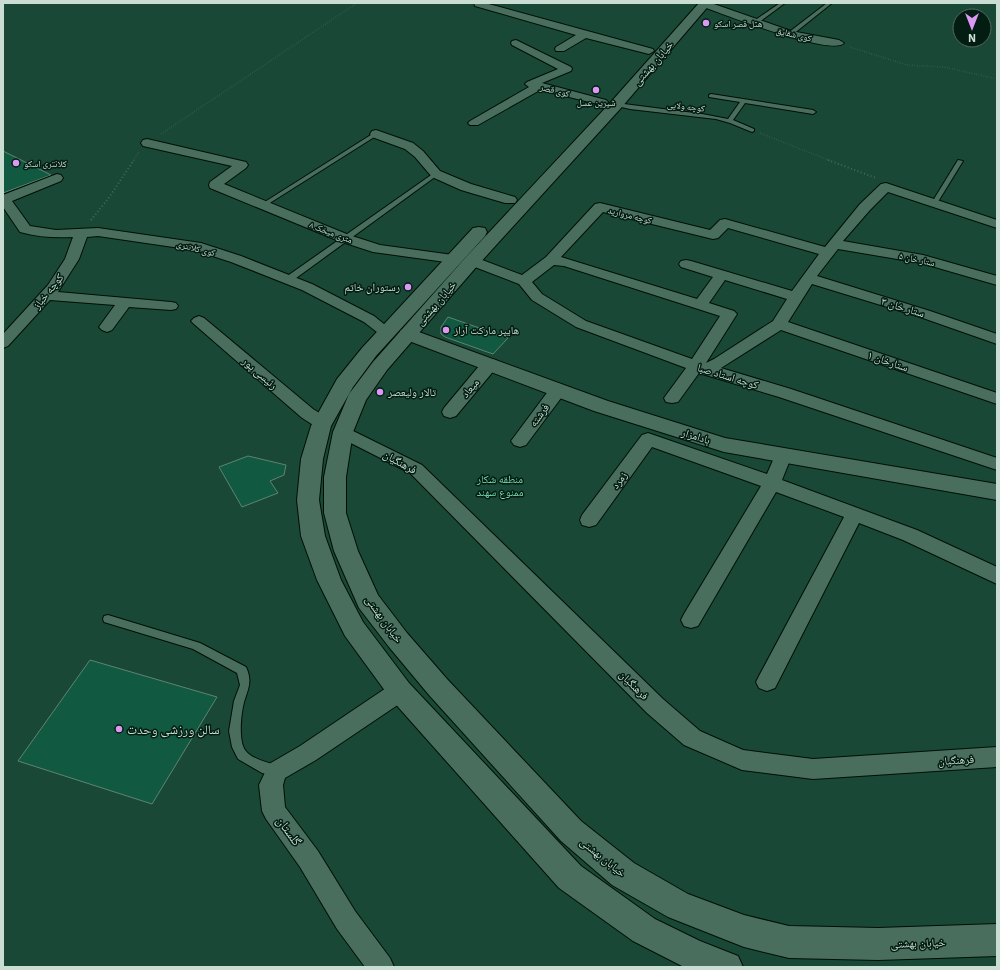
<svg xmlns="http://www.w3.org/2000/svg" width="1000" height="970" font-family="'IBM Plex Sans','Noto Naskh Arabic',sans-serif">
<style>
.green{fill:#194836;fill-rule:evenodd}
.building{fill:#115940;stroke:#5f8473}
.lines{fill:none;stroke-linecap:round;stroke-linejoin:round}
.service-casing{stroke:#000f06;stroke-width:2}
.minor-casing{stroke:#000f06;stroke-width:2}
.tertiary-casing{stroke:#000f06;stroke-width:2}
.secondary-casing{stroke:#000f06;stroke-width:2}
.path-far1{stroke:#47675a;stroke-width:1.5;stroke-dasharray:0.5 2;stroke-linecap:butt}
.path{stroke:#47675a;stroke-width:2;stroke-dasharray:1 2.5;stroke-linecap:butt}
.service{fill:#4a6e5e;fill-rule:evenodd}
.minor{fill:#4a6e5e;fill-rule:evenodd}
.tertiary{fill:#4a6e5e;fill-rule:evenodd}
.secondary{fill:#4a6e5e;fill-rule:evenodd}
.poi-dot{fill:#dc99f4;stroke:#031d12;stroke-width:1.5}
.labels{text-anchor:middle;dominant-baseline:central;stroke-width:3;stroke-linejoin:round;paint-order:stroke}
.far-poi-label{font-size:9px;fill:#c9ddd3;stroke:#031d12;text-anchor:start}
.far-street-label{font-size:9px;fill:#c9ddd3;stroke:#031d12}
.street-label{font-size:11px;fill:#c9ddd3;stroke:#031d12}
.poi-label{font-size:11px;fill:#c9ddd3;stroke:#031d12;text-anchor:start}
.park-label{font-size:11px;fill:#78d9b0;stroke:#031d12}
.near-poi-label{font-size:13px;fill:#c9ddd3;stroke:#031d12;text-anchor:start}
.near-street-label{font-size:13px;fill:#c9ddd3;stroke:#031d12}
</style>
<rect width="100%" height="100%" fill="#02281a"/>
<path class="green" d="M3 3H997V967H3ZM960 16H984V40H960Z"/>
<g class="building">
<polygon points="3,151 51,175 3,193"/>
<polygon points="448,317 508,338 493,354 445,337 441,334 441,327"/>
<polygon points="248,456 286,465 284,475 270,481 278,493 242,507 219,467"/>
<polygon points="90,660 217,697 152,804 18,761"/>
</g>
<g class="lines">
<g class="service-casing">
<g id="service">
<polygon points="780,3 785,3 758,23 754,23 754,21"/>
<polygon points="827,3 832,3 792,35 788,35 788,33"/>
<polygon points="711,94 813,110 816,112 813,114 745,103 733,120 754,129 754,131 752,132 730,123 716,119 630,109 613,105 616,103 702,114 728,119 740,102 709,97 709,95"/>
<polygon points="374,133 379,134 265,206 260,205"/>
<polygon points="958,160 963,161 936,205 932,205 931,204"/>
<polygon points="434,173 439,174 292,281 286,281 286,277"/>
<path d="M108 615 200 643 246 667C252 680 249 687 245 699 241 711 238 740 245 750 252 760 271 763 281 767L283 771 281 775 277 776 262 773 238 759 232 747 229 731 234 701 240 685 237 673 193 649 104 622 103 619 104 616Z"/>
</g>
</g>
<g class="minor-casing">
<g id="minor">
<polygon points="474,3 485,3 653,49 654,51 649,54 586,38 564,51 556,51 555,49 556,47 576,35 475,6"/>
<path d="M700 3H711L791 31 839 40 844 43C833 57 720 13 701 6Z"/>
<polygon points="516,40 571,67 572,69 571,71 542,83 606,100 608,102 606,104 602,105 540,90 478,125 470,125 468,123 470,121 529,87 525,84 527,82 558,69 512,45 511,43 512,41"/>
<polygon points="376,130 413,143 423,151 440,171 471,184 515,197 517,200 515,203 505,203 461,190 432,177 415,157 405,149 372,137 370,134 372,131"/>
<polygon points="147,139 246,162 248,165 246,168 224,184 349,235 380,245 453,255 458,256 460,259 458,262 453,263 373,252 339,241 210,188 209,185 210,182 232,166 143,146 141,143 143,140"/>
<path d="M57 174 61 175 63 178 61 181 12 201 30 226 56 230 98 228 201 243 241 256 312 284 374 316 395 333 392 336 387 338 382 336 364 322 302 290 231 262 194 250 98 236 87 237 79 259 58 292 171 302 176 303 178 306 176 309 171 310 129 307 112 330 107 332 102 330 99 327 115 305 50 300 8 346 3 348V334L48 285 65 259 73 237C55 238 38 237 20 232L3 207V195Z"/>
<path d="M886 183 997 220V228L888 192 870 210 843 241 923 255 997 276V285L921 263 838 249 817 276 930 311 997 334V344L920 317 812 284 788 322 997 393V404L781 330 721 368 791 389 997 458V470L779 397 699 373 678 402 672 403 666 402 664 398 686 368 576 327 532 300 519 284 467 264 465 261 467 258 472 257 477 258 522 275 546 257 595 204 600 203 710 230 720 220 725 219 825 247 860 204 881 184ZM603 212 713 239 718 238 728 228 819 254 792 291 691 261 686 260 681 261 679 264 681 267 713 277 697 299 561 257ZM554 265 564 266 720 316 692 359 586 321 542 294 532 282ZM725 280 787 299 773 321 714 359 706 363 737 314 734 311 709 303Z"/>
<path d="M199 316 204 318 313 409 329 419 331 423 329 427C318 430 310 423 301 417L194 324 191 321 194 318Z"/>
<polygon points="490,359 496,360 498,364 496,368 456,416 450,418 444,416 442,412 444,408 484,360"/>
<polygon points="558,385 564,386 566,390 564,394 526,445 520,447 514,445 511,441 514,437 552,386"/>
<polygon points="343,426 422,465 663,699 700,731 743,750 813,759 997,747 997,767 813,779 742,770 684,745 647,713 410,473 337,436 334,432 337,428"/>
<polygon points="648,433 767,474 777,451 783,449 789,451 792,455 782,480 917,530 997,567 997,584 903,540 859,523 775,688 767,691 759,688 756,682 759,676 844,517 776,492 698,626 691,628 684,626 681,620 684,614 761,486 652,447 596,525 589,527 582,525 580,520 582,515 642,435"/>
<polygon points="400,682 408,684 411,691 408,698 316,760 285,778 283,785 285,807 318,851 355,911 390,958 394,967 365,967 337,929 300,867 266,819 262,811 259,785 269,764 300,746 392,684"/>
</g>
</g>
<g class="tertiary-casing">
<polygon id="tertiary" points="408,328 608,401 725,438 997,484 997,500 724,452 594,411 401,338 399,334 401,330"/>
</g>
<g class="secondary-casing">
<g id="secondary">
<polygon points="699,3 711,3 621,108 478,265 387,370 366,400 353,432 346,477 346,513 358,551 378,595 407,633 447,679 581,821 634,863 688,894 744,915 789,926 878,928 997,924 997,956 878,960 789,958 744,947 668,917 612,885 561,841 429,695 389,647 359,608 334,551 324,513 324,477 333,432 349,394 373,362 466,257 611,102"/>
<polygon points="479,227 485,228 487,232 485,236 376,356 353,387 331,426 323,459 319,500 325,536 341,580 363,622 409,683 581,866 655,919 700,941 738,956 743,967 682,966 633,941 559,888 391,699 345,636 317,580 301,536 297,500 301,459 311,426 337,379 362,348 473,228"/>
</g>
</g>
<g class="path-far1">
<polyline points="850,47 907,65 944,67 997,79"/>
<polyline points="760,133 831,161"/>
<polyline points="161,134 357,3"/>
<polyline points="133,161 139,152"/>
</g>
<g class="path">
<polyline points="828,160 876,178"/>
<polyline points="91,220 108,199 134,160"/>
</g>
<use href="#service" class="service"/>
<use href="#minor" class="minor"/>
<use href="#tertiary" class="tertiary"/>
<use href="#secondary" class="secondary"/>
</g>
<g class="poi-dot">
<circle cx="706" cy="23" r="4"/>
<circle cx="596" cy="90" r="4"/>
<circle cx="16" cy="163" r="4"/>
<circle cx="408" cy="287" r="4"/>
<circle cx="446" cy="330" r="4"/>
<circle cx="380" cy="392" r="4"/>
<circle cx="119" cy="729" r="4"/>
</g>
<g class="labels">
<g class="far-poi-label">
<text x="714" y="23">هتل قصر اسکو</text>
<text x="596" y="102" text-anchor="middle">شیرین عسل</text>
<text x="24" y="163">کلانتری اسکو</text>
</g>
<g class="far-street-label">
<text transform="translate(794 34) rotate(13)">کوی شقایق</text>
<text transform="translate(555 90) rotate(14)">کوی قصر</text>
<text transform="translate(686 106) rotate(7)">کوچه ولایی</text>
<text transform="translate(630 215) rotate(14)">کوچه مروارید</text>
<text transform="translate(331 232) rotate(21)">۸ متری میخک</text>
<text transform="translate(196 248) rotate(14)">کوی کلانتری</text>
<text transform="translate(917 259) rotate(12)">ستار خان ۵</text>
</g>
<g class="street-label">
<text transform="translate(653 63) rotate(-49)">خیابان بهشتی</text>
<text transform="translate(48 291) rotate(-51)">کوچه خباز</text>
<text transform="translate(436 303) rotate(-49)">خیابان بهشتی</text>
<text transform="translate(903 307) rotate(17)">ستار خان ۳</text>
<text transform="translate(888 361) rotate(19)">ستارخان ۱</text>
<text transform="translate(260 373) rotate(41)">رئیسی پور</text>
<text transform="translate(728 376) rotate(17)">کوچه استاد صبا</text>
<text transform="translate(470 388) rotate(-50)">میعاد</text>
<text transform="translate(539 415) rotate(-54)">فرشته</text>
<text transform="translate(696 436) rotate(17)">بادامزار</text>
<text transform="translate(400 462) rotate(29)">فرهنگیان</text>
<text transform="translate(619 480) rotate(-54)">زمرد</text>
<text transform="translate(384 619) rotate(54)">خیابان بهشتی</text>
<text transform="translate(634 685) rotate(45)">فرهنگیان</text>
<text transform="translate(956 760) rotate(-4)">فرهنگیان</text>
<text transform="translate(603 857) rotate(39)">خیابان بهشتی</text>
<text transform="translate(918 943) rotate(-2)">خیابان بهشتی</text>
</g>
<g class="poi-label">
<text x="400" y="287" text-anchor="end">رستوران خاتم</text>
<text x="454" y="330">هایپر مارکت آراز</text>
<text x="388" y="392">تالار ولیعصر</text>
</g>
<g class="park-label">
<text x="500" y="479">منطقه شکار<tspan x="500" dy="13">ممنوع سهند</tspan></text>
</g>
<g class="near-poi-label">
<text x="127" y="729">سالن ورزشی وحدت</text>
</g>
<g class="near-street-label">
<text transform="translate(289 831) rotate(54)">گلستان</text>
</g>
</g>
<rect width="1000" height="970" fill="none" stroke="#c9ddd3" stroke-width="8"/>
<g transform="translate(972 28) rotate(180)"><circle r="19" fill="#031d12" stroke="#526a5f"/>
<path d="M0-3L7 15L0 10L-7 15Z" fill="#dc99f4"/>
<text y="-6" font-size="11" font-weight="bold" text-anchor="middle" fill="#c9ddd3">N</text>
</g>
</svg>
